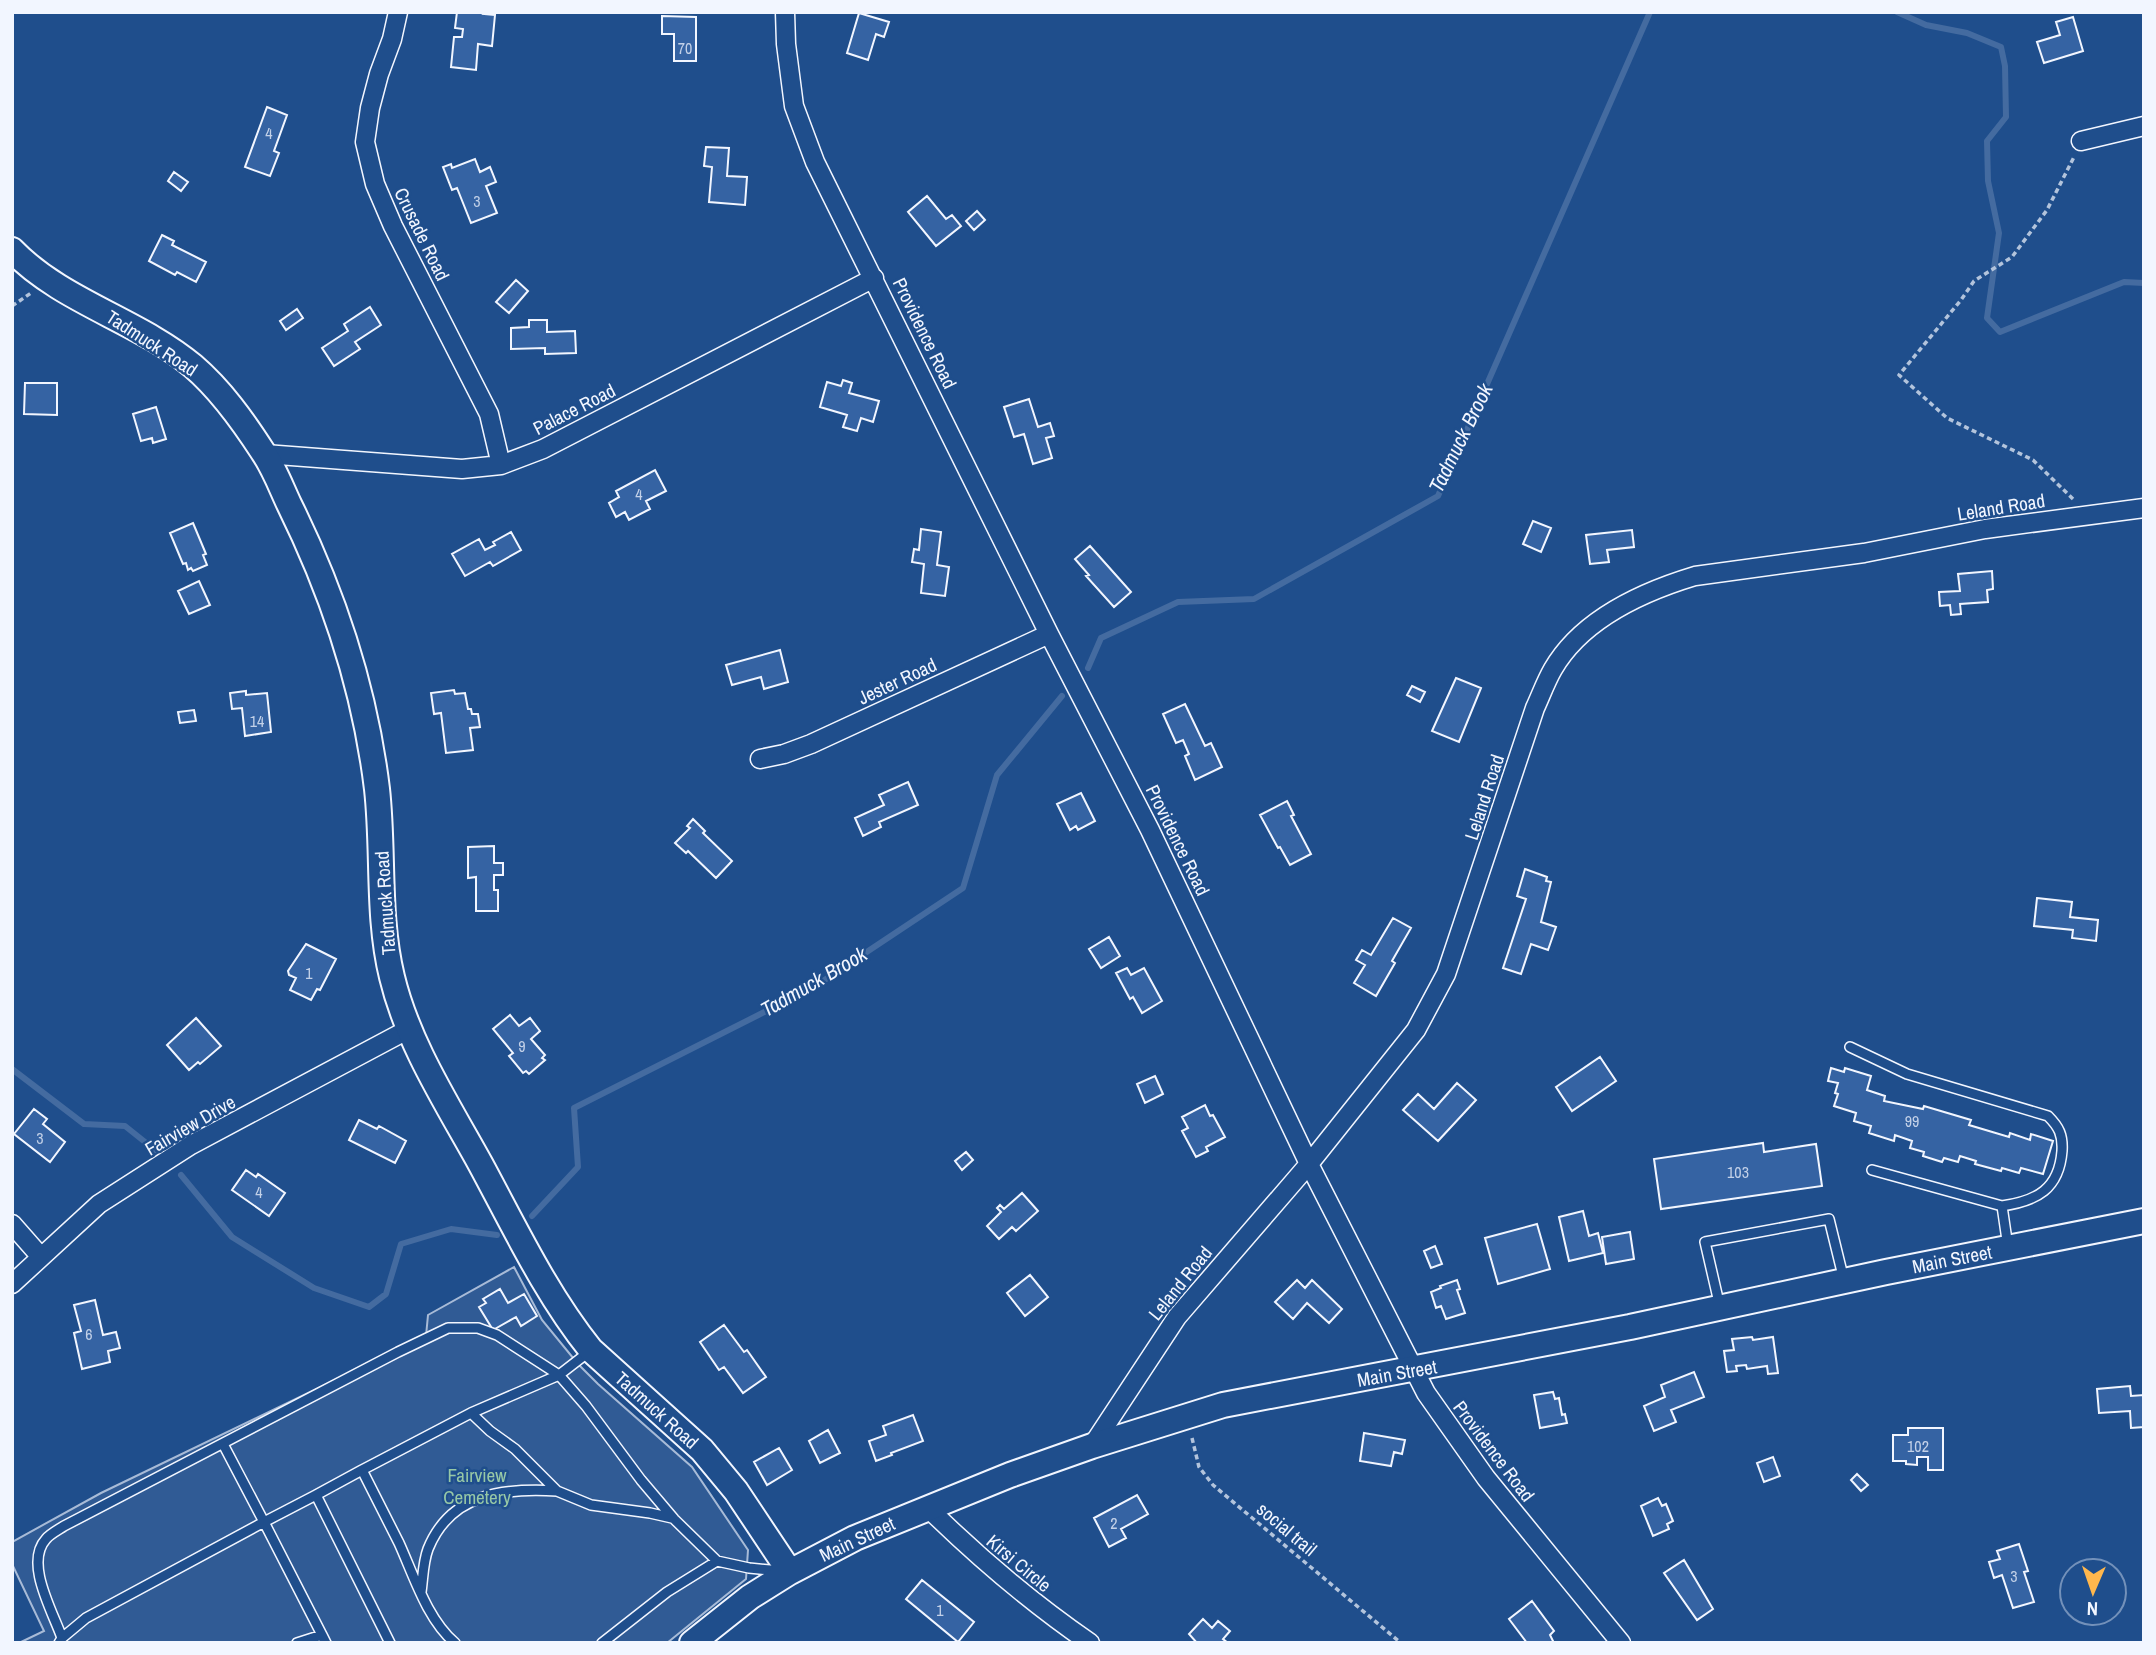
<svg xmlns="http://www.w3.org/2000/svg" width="2156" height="1655" font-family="'Archivo Narrow',sans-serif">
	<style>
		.built { fill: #305b95; stroke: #a8bbd7; stroke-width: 2 }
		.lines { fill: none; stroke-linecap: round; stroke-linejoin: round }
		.stream { stroke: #446ba0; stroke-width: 6 }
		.building { fill: #3563a3; stroke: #f2f6ff; stroke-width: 2 }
		.lane-casing { stroke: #f2f6ff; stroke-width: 12 }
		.street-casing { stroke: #f2f6ff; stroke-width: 21 }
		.secondary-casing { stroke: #f2f6ff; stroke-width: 28 }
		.path { stroke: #b3c4dc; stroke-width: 3.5; stroke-dasharray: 5 3.5; stroke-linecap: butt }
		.lane { stroke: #1f4e8c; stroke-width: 9 }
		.street { stroke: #1f4e8c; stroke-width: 18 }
		.secondary { stroke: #1f4e8c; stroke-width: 24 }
		.labels { text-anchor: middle; stroke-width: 5; stroke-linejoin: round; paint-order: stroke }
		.number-label { font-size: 16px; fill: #c3d1e8 }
		.street-label { font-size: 19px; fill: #f2f6ff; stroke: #1f4e8c }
		.park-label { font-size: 19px; fill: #97c8a6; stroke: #1f4e8c }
		.water-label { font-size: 21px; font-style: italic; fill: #f2f6ff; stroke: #1f4e8c }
	</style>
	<rect width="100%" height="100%" fill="#1f4e8c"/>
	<path class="built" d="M 514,1267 L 542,1320 L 578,1364 L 598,1384 L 692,1467 L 748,1550 L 746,1579 L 667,1643 L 19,1643 L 44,1631 L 12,1564 L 12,1542 L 101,1493 L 426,1336 L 428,1315 Z"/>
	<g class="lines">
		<path class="stream" d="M 1897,12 L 1926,25 L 1967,33 L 2001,47 L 2005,66 L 2006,117 L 1987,141 L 1988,181 L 1999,233 L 1987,318 L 2000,332 L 2124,282 L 2144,283
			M 1088,668 L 1101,638 L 1178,602 L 1254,599 L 1438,496 L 1650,12
			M 12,1069 L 84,1124 L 125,1126 L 155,1150
			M 181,1175 L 232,1237 L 314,1288 L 369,1307 L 386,1294 L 401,1244 L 451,1229 L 497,1235
			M 532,1216 L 578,1167 L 574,1108 L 814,987 L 963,888 L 997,775 L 1062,696"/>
	</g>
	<path class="building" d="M 457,12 L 484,12 L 483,14 L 495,15 L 492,46 L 478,44 L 476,70 L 451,67 L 454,37 L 462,37 L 463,29 L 455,28 Z
		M 859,13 L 889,22 L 884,37 L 876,34 L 868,60 L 847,53 Z
		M 662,16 L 696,17 L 696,61 L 674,61 L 674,34 L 662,34 Z
		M 2073,17 L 2083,51 L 2044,63 L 2037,42 L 2060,35 L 2056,22 Z
		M 267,107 L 287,115 L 274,151 L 279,153 L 270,176 L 245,167 Z
		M 706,147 L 729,148 L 727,176 L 747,177 L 745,205 L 709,202 L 712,167 L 704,166 Z
		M 475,159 L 480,172 L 490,167 L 496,182 L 486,186 L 497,213 L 471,223 L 457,188 L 452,190 L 443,167 L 451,164 L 452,168 Z
		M 174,172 L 188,182 L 181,191 L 168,181 Z
		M 927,196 L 946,219 L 952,215 L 961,226 L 936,246 L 908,212 Z
		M 977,211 L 985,220 L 974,230 L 966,221 Z
		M 162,235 L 174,241 L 172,245 L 206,262 L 196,282 L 177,272 L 175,275 L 149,261 Z
		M 516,280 L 528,291 L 509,313 L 496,302 Z
		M 370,307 L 381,325 L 355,342 L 360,349 L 334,366 L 322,348 L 348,331 L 344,324 Z
		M 297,309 L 303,318 L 286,330 L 280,321 Z
		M 529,320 L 547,320 L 547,332 L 575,331 L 576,353 L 545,354 L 545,348 L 511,349 L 511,328 L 529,327 Z
		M 843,380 L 852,383 L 849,393 L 879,401 L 873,422 L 861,418 L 857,431 L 843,427 L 847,415 L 820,407 L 827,382 L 841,386 Z
		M 25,383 L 57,383 L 57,415 L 24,414 Z
		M 1029,399 L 1038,427 L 1050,423 L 1054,436 L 1046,438 L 1052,458 L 1033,464 L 1024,434 L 1014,437 L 1004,407 Z
		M 156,407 L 166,439 L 153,443 L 152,438 L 141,441 L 133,414 Z
		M 655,470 L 666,491 L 646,501 L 650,509 L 629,520 L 625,512 L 616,517 L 609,503 L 619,497 L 616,491 Z
		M 1533,521 L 1551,528 L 1541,552 L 1523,544 Z
		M 193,523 L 206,554 L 203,555 L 207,565 L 193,571 L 191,568 L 188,570 L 186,563 L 183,564 L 170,533 Z
		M 921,529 L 941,532 L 937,565 L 949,567 L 945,596 L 921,593 L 924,564 L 912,562 L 914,549 L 919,550 Z
		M 1632,530 L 1634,547 L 1607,550 L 1609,562 L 1590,564 L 1586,535 Z
		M 511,532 L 521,550 L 493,566 L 490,562 L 465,576 L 452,554 L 479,539 L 485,550 L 495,545 L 493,542 Z
		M 1090,546 L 1131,592 L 1114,607 L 1086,576 L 1089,575 L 1075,559 Z
		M 1992,571 L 1993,589 L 1987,590 L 1988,602 L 1960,604 L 1961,614 L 1951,615 L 1950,605 L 1940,606 L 1939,592 L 1960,591 L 1958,574 Z
		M 199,581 L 210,605 L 189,614 L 178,591 Z
		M 780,650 L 788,682 L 764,689 L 761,677 L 732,685 L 726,665 Z
		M 1456,678 L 1481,688 L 1459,742 L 1432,731 Z
		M 1412,686 L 1425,692 L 1420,702 L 1407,695 Z
		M 454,690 L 455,694 L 465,693 L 468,709 L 471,709 L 472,714 L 478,714 L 480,727 L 470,728 L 473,750 L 446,753 L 441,713 L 434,714 L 431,693 Z
		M 246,691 L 246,695 L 267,693 L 271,732 L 245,736 L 242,708 L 232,709 L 230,693 Z
		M 1185,704 L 1205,746 L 1211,743 L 1222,767 L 1195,780 L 1185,756 L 1189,754 L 1183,740 L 1176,743 L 1163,714 Z
		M 194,710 L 196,721 L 180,723 L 178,712 Z
		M 908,782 L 918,805 L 879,822 L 881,827 L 863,836 L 855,818 L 884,805 L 879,795 Z
		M 1081,793 L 1095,821 L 1078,830 L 1076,826 L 1070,830 L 1057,804 Z
		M 1287,801 L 1294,815 L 1291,816 L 1311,854 L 1290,865 L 1280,847 L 1278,848 L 1260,815 Z
		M 693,819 L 705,831 L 703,833 L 732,861 L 716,878 L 688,851 L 686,853 L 675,843 L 690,828 L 687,826 Z
		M 494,846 L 494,863 L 503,863 L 503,875 L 494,875 L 494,890 L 498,890 L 498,911 L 476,911 L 476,877 L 468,878 L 468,847 Z
		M 1525,869 L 1547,877 L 1546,881 L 1551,882 L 1541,922 L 1556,927 L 1548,950 L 1531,944 L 1521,974 L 1503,968 L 1526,899 L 1517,896 Z
		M 2037,898 L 2072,902 L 2070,917 L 2098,920 L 2096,941 L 2072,938 L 2073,930 L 2034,926 Z
		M 1393,918 L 1411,928 L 1392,961 L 1395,963 L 1376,996 L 1354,983 L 1365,965 L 1356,960 L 1362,950 L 1371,955 Z
		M 1109,937 L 1120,956 L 1101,968 L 1089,949 Z
		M 306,944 L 336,959 L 320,990 L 317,989 L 311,1000 L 290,990 L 296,978 L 289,975 L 288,971 Z
		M 1127,968 L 1131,975 L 1144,968 L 1162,1001 L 1142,1013 L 1133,997 L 1130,999 L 1116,973 Z
		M 510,1015 L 519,1026 L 530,1018 L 540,1031 L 531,1039 L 545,1055 L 542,1058 L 545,1060 L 529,1074 L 526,1071 L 523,1073 L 509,1056 L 513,1053 L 493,1029 Z
		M 196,1018 L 221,1046 L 200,1064 L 198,1062 L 189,1070 L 167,1045 Z
		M 1600,1057 L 1616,1081 L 1572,1111 L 1556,1087 Z
		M 1831,1068 L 1844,1072 L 1845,1068 L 1871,1076 L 1867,1090 L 1885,1096 L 1884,1101 L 1923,1109 L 1924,1106 L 1971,1120 L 1969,1125 L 2009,1137 L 2010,1133 L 2030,1140 L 2031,1134 L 2053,1141 L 2043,1174 L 2021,1168 L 2019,1173 L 2002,1168 L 2001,1171 L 1975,1164 L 1976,1161 L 1960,1156 L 1958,1162 L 1944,1158 L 1942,1162 L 1923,1156 L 1924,1152 L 1910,1148 L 1912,1141 L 1895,1135 L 1894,1141 L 1869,1133 L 1871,1126 L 1854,1121 L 1856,1113 L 1834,1106 L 1838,1094 L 1835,1093 L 1838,1083 L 1828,1081 Z
		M 1155,1076 L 1163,1094 L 1145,1103 L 1137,1084 Z
		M 1457,1083 L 1476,1100 L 1438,1141 L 1403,1110 L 1418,1094 L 1434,1109 Z
		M 1205,1105 L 1210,1116 L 1213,1115 L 1225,1137 L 1206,1147 L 1208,1151 L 1196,1157 L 1182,1131 L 1188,1128 L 1182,1117 Z
		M 34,1109 L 47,1119 L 43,1124 L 65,1142 L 50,1162 L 14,1134 Z
		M 359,1120 L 377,1129 L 379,1126 L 406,1141 L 395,1163 L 349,1140 Z
		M 1763,1143 L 1764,1152 L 1816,1144 L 1822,1186 L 1661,1209 L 1654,1159 Z
		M 966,1152 L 973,1160 L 962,1170 L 955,1161 Z
		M 246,1170 L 256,1177 L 258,1174 L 285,1193 L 269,1216 L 232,1190 Z
		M 1022,1193 L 1038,1211 L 1016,1231 L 1012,1227 L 999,1239 L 987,1226 L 1001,1212 L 997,1208 L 1000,1205 L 1004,1209 Z
		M 1583,1211 L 1589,1236 L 1598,1233 L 1603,1253 L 1569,1261 L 1559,1217 Z
		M 1537,1224 L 1550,1269 L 1498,1284 L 1485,1238 Z
		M 1630,1232 L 1634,1259 L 1606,1264 L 1602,1237 Z
		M 1435,1246 L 1442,1264 L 1431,1268 L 1424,1251 Z
		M 1030,1275 L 1048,1297 L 1025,1316 L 1007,1293 Z
		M 1297,1280 L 1305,1288 L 1312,1280 L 1342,1309 L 1329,1323 L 1307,1303 L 1293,1319 L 1275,1302 Z
		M 1457,1280 L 1460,1289 L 1457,1290 L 1465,1313 L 1446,1319 L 1441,1306 L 1436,1308 L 1431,1292 L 1441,1288 L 1440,1286 Z
		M 500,1289 L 508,1303 L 524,1294 L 537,1316 L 521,1326 L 516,1317 L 493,1330 L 479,1307 L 486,1303 L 483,1299 Z
		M 95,1300 L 103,1335 L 116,1332 L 120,1348 L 108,1351 L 110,1362 L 82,1369 L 74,1333 L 81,1331 L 74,1305 Z
		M 724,1325 L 744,1352 L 747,1350 L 766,1377 L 743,1393 L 724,1367 L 719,1370 L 700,1342 Z
		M 1752,1337 L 1753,1340 L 1773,1337 L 1778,1373 L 1768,1374 L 1767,1366 L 1747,1369 L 1746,1365 L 1736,1366 L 1737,1371 L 1727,1372 L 1724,1351 L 1734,1350 L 1732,1339 Z
		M 1694,1372 L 1704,1397 L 1671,1410 L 1676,1422 L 1654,1431 L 1644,1406 L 1665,1397 L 1661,1385 Z
		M 2130,1386 L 2131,1396 L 2144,1395 L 2144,1427 L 2131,1428 L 2130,1411 L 2099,1413 L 2097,1389 Z
		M 1553,1392 L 1555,1399 L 1559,1398 L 1562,1415 L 1565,1414 L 1567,1423 L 1540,1428 L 1534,1395 Z
		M 913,1415 L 923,1441 L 891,1453 L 892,1455 L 876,1461 L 869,1441 L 886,1435 L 883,1426 Z
		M 1908,1428 L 1943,1428 L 1943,1470 L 1928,1470 L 1928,1457 L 1917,1457 L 1917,1465 L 1906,1464 L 1906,1461 L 1893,1461 L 1893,1435 L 1908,1435 Z
		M 828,1430 L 840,1453 L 820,1463 L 809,1441 Z
		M 1364,1433 L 1405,1440 L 1402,1454 L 1394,1452 L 1391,1466 L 1360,1461 Z
		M 779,1448 L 792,1470 L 767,1485 L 754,1462 Z
		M 1773,1457 L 1780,1476 L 1764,1482 L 1757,1463 Z
		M 1857,1474 L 1868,1485 L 1861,1491 L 1851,1480 Z
		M 1137,1495 L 1148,1514 L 1121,1529 L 1126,1538 L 1109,1547 L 1094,1518 Z
		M 1658,1498 L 1662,1506 L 1666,1504 L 1673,1521 L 1667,1524 L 1669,1529 L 1653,1536 L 1641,1506 Z
		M 2019,1544 L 2028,1571 L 2024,1572 L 2034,1602 L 2013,1608 L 2002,1575 L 1994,1578 L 1989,1562 L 2000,1559 L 1997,1551 Z
		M 1684,1560 L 1713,1609 L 1697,1620 L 1664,1573 Z
		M 922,1580 L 974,1622 L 958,1642 L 906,1599 Z
		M 1532,1601 L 1554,1631 L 1550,1635 L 1554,1643 L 1527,1643 L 1509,1619 Z
		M 1203,1619 L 1212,1628 L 1218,1621 L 1230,1631 L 1223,1639 L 1228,1643 L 1197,1643 L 1189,1634 Z"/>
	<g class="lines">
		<defs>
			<path id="lane" d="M 1850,1047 L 1907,1074 L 2048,1116 C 2059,1127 2063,1135 2062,1151 C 2059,1189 2037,1201 2002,1206 L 1872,1170
				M 2002,1206 L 2008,1247
				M 1720,1307 L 1705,1242 L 1829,1219 L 1844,1280
				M 471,1413 L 559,1375 L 590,1351
				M 362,1470 L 316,1495 L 390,1643
				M 557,1491 L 591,1505 L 650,1513 L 672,1518
				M 316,1495 L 264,1522 L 322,1635
				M 421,1592 C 423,1578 423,1562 428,1549 C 451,1492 505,1488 557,1491 L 515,1449 L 490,1431 L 471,1413 L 362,1470 C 374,1494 387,1519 399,1543 C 414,1576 427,1619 455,1643
				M 62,1638 L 86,1618 L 264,1522 L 223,1444
				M 59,1643 L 62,1638 C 53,1612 24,1563 46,1539 C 50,1534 58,1530 64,1526 L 398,1352 L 448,1328 L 478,1328 L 497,1335 L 559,1375 L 586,1406 L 641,1480 L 674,1519 L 717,1561 L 749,1568 L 781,1571
				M 297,1643 L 322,1635 L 326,1643
				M 602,1643 L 667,1592 L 717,1561"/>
			<path id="street" d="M 398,12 L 392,39 L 379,74 L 370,108 L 365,142 L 375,184 L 393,226 L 489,414 L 501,465
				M 785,12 L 786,44 L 794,106 L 815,162 L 1049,634 L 1150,830 L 1309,1164 L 1426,1393 L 1486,1478 L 1621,1643
				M 2081,141 L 2144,126
				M 265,454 L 462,469 L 501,465 L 543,449 L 874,278
				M 760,759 L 784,754 L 811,744 L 1049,634
				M 12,1224 L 41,1257
				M 12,1284 L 99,1204 L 191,1145 L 409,1029
				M 1092,1446 L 1177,1317 L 1309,1164 L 1416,1030 L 1446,974 L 1535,708 C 1541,695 1546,681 1553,669 C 1582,619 1642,592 1695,576 L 1864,553 L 1985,529 L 2144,508
				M 928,1508 C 980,1559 1029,1601 1090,1643"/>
			<path id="secondary" d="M 12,250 C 62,302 138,320 193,366 C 221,390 243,421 263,452 C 274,468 281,487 289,504 C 333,593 365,690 377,789 C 384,852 377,916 392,977 C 408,1044 448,1105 481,1165 C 515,1228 546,1294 591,1350 L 702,1450 L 736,1491 L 790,1572
				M 692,1643 L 750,1597 L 790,1572 L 855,1538 L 1010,1475 L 1092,1446 L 1223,1405 L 1630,1327 L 1886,1272 L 2144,1221"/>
		</defs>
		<use href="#lane" class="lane-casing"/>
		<use href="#street" class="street-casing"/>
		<use href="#secondary" class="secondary-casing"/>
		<path class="path" d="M 12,306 L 31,293
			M 2073,499 L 2033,460 L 1947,418 L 1899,375 L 1961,300 L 1974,281 L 2012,257 L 2047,210 L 2074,157
			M 1192,1438 L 1199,1467 L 1213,1485 L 1401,1643"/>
		<use href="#lane" class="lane"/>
		<use href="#street" class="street"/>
		<use href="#secondary" class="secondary"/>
	</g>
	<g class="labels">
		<g class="number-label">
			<text x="685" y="54">70</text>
			<text x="269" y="139">4</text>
			<text x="477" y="207">3</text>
			<text x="639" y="500">4</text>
			<text x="257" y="727">14</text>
			<text x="309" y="979">1</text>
			<text x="522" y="1052">9</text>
			<text x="1912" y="1127">99</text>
			<text x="40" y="1144">3</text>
			<text x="1738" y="1178">103</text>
			<text x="259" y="1198">4</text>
			<text x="89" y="1340">6</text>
			<text x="1918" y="1452">102</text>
			<text x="1114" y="1529">2</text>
			<text x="2014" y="1582">3</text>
			<text x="940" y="1616">1</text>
		</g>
		<g class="street-label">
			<text transform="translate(422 234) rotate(64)" y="7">Crusade Road</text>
			<text transform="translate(925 333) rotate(64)" y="7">Providence Road</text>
			<text transform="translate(152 343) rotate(33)" y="7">Tadmuck Road</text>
			<text transform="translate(574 409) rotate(-27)" y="7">Palace Road</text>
			<text transform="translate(2001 507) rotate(-9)" y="7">Leland Road</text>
			<text transform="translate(897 681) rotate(-25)" y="7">Jester Road</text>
			<text transform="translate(1484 797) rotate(-72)" y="7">Leland Road</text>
			<text transform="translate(1178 840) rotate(64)" y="7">Providence Road</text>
			<text transform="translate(385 903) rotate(-94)" y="7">Tadmuck Road</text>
			<text transform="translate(190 1125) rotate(-30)" y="7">Fairview Drive</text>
			<text transform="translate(1952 1259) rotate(-11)" y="7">Main Street</text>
			<text transform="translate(1180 1283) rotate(-51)" y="7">Leland Road</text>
			<text transform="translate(1397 1373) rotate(-10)" y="7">Main Street</text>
			<text transform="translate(657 1410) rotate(42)" y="7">Tadmuck Road</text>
			<text transform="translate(1494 1451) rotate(53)" y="7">Providence Road</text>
			<text transform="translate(1287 1529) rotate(40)" y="7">social trail</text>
			<text transform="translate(857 1539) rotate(-25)" y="7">Main Street</text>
			<text transform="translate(1019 1563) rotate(40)" y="7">Kirsi Circle</text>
		</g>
		<g class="park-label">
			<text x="477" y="1482">Fairview<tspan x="477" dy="22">Cemetery</tspan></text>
		</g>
		<g class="water-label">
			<text transform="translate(1461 438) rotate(-64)" y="7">Tadmuck Brook</text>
			<text transform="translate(814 982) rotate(-30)" y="7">Tadmuck Brook</text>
		</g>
	</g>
	<rect width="2156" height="1655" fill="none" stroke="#f2f6ff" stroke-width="28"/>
	<g transform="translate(2093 1592) rotate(182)"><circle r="33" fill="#1f4e8c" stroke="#7391ba" stroke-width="2"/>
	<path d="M0-5L12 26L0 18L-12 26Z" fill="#ffb74d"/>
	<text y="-10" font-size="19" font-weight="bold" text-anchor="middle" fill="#f2f6ff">N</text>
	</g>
</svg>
